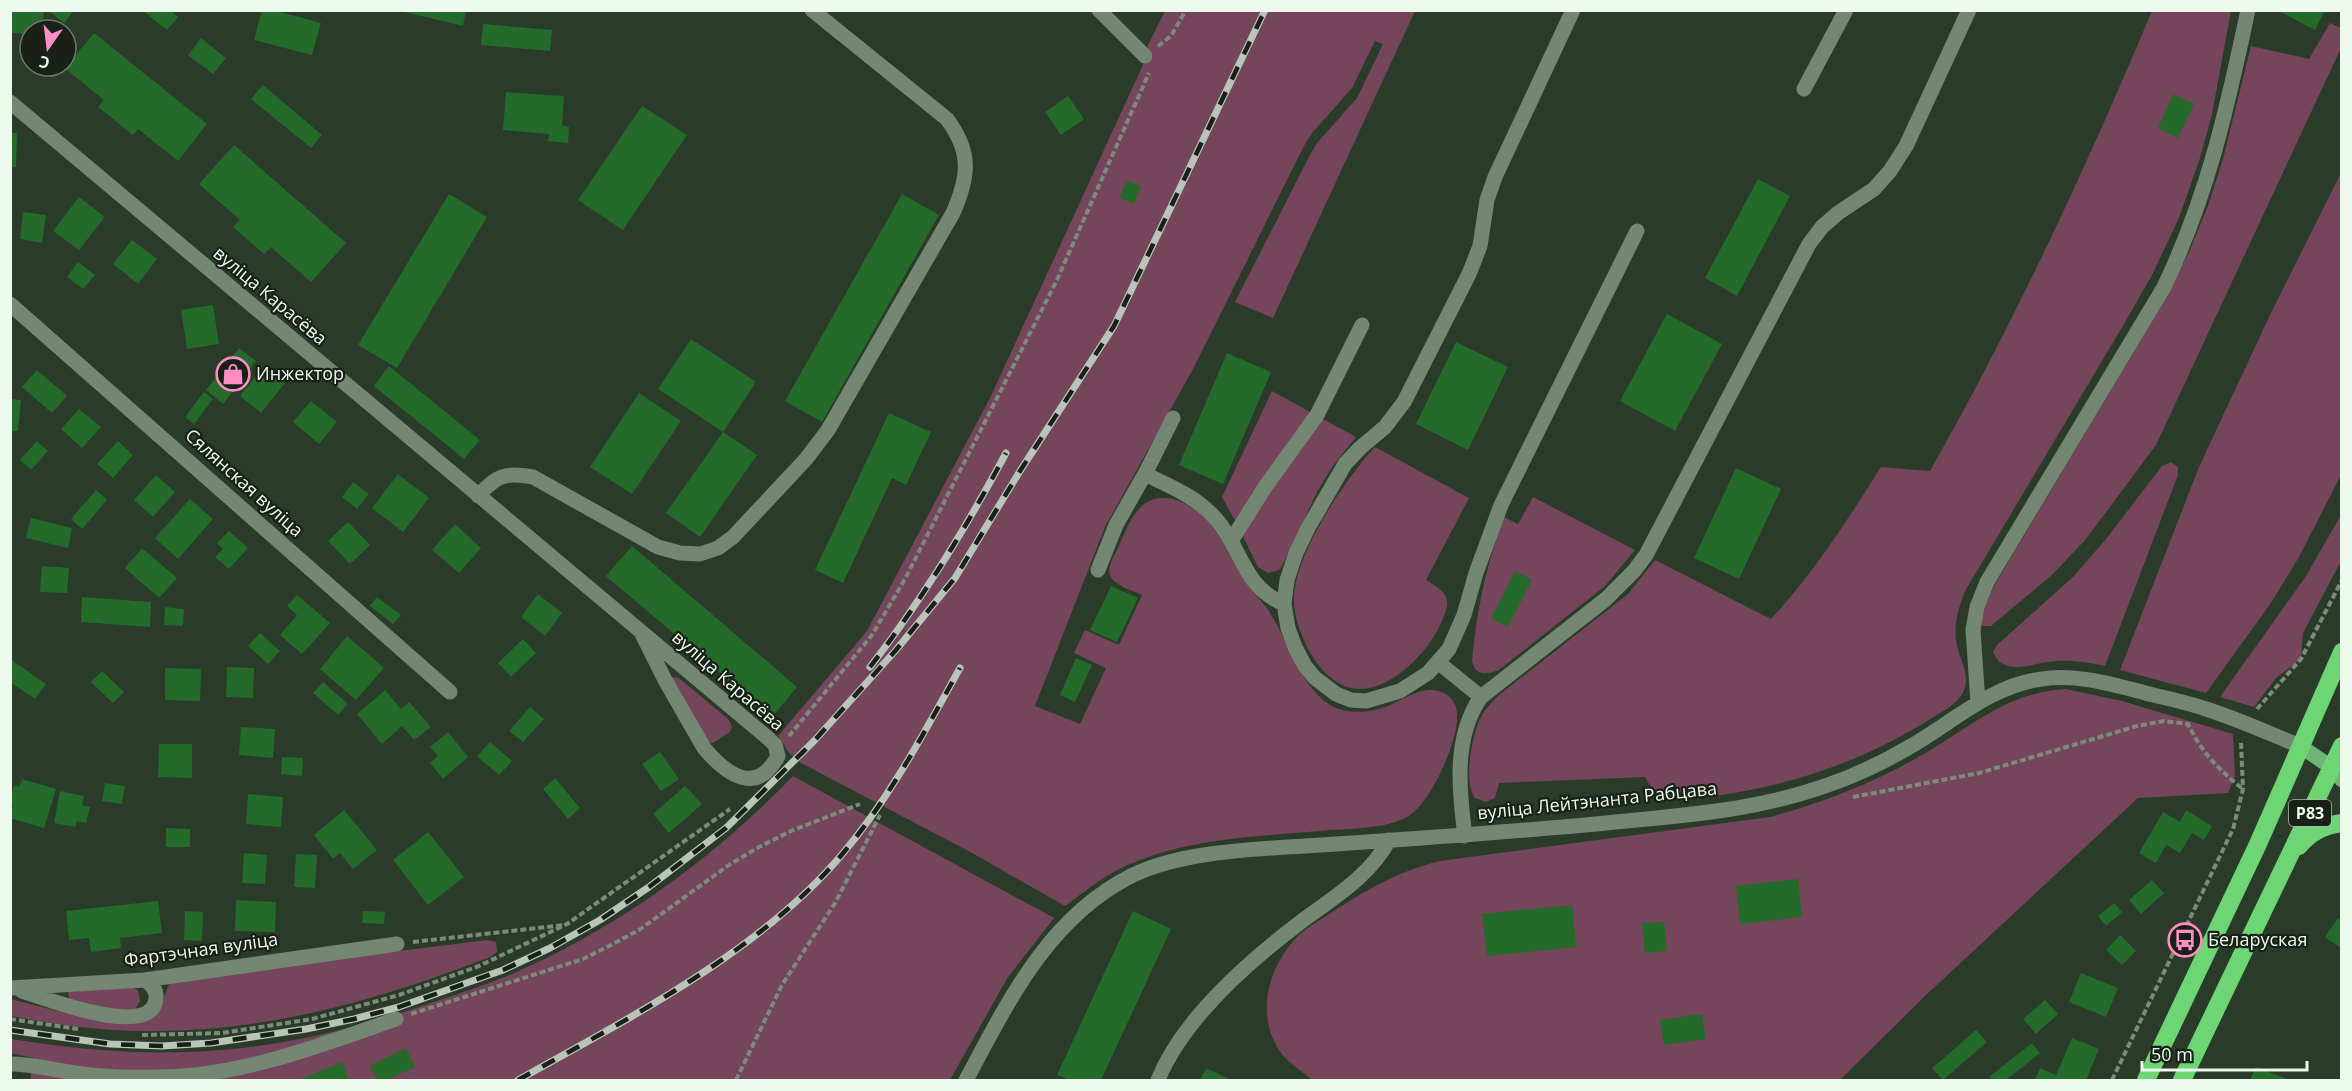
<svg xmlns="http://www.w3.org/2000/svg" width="2352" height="1091" font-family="'Open Sans',sans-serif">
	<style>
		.green { fill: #75455b }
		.building { fill: #246a2b }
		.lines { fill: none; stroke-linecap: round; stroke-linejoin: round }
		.path { stroke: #7d8b7d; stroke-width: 4; stroke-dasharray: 6 3; stroke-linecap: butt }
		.minor { stroke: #738773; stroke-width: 15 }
		.major { stroke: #6fb674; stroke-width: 15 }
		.highway { stroke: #6dd574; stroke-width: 18 }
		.rail-casing { stroke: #b8c5b8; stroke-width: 7 }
		.rail { stroke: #182018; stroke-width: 4.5; stroke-dasharray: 14; stroke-linecap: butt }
		.labels { text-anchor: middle; stroke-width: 4.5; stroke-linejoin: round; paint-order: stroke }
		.shield { fill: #182018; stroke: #aeb8ae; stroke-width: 1.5 }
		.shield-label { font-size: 16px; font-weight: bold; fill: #eef9ee }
		.street-label { font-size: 18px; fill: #eef9ee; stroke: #182018 }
		.poi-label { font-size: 18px; fill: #eef9ee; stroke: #182018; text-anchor: start }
	</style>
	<rect width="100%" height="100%" fill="#2a3b2a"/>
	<path class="green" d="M 1165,11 L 1415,11 L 1273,318 L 1235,302 L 1310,155 L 1317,143 L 1357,98 L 1383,44 L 1375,41 L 1352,88 L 1313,132 L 1305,144 L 1193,369 L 1105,527 L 1035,706 L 1080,724 L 1106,668 L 1074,653 L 1085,630 L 1119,645 L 1142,595 C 1134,591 1116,586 1111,577 C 1106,568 1114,556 1118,548 C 1130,520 1142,487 1179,501 C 1216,515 1227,555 1247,584 C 1254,594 1264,602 1270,613 C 1288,641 1296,673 1320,697 C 1338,716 1366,714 1388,706 C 1400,701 1410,694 1422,691 C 1437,687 1455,694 1457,712 C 1460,738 1431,804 1407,817 C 1383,830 1347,828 1320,831 C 1250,837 1170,839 1107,876 C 1092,885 1079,896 1065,906 L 974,854 L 801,763 L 789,753 L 778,736 L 867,631 L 991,396 L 1142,67 L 1148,45 Z
		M 2152,11 L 2231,11 L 2212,114 L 2200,158 L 2179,218 L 2152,275 L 2121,329 L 1965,591 C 1959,607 1954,622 1956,640 C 1958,659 1974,677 1961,696 C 1952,708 1936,715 1924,723 C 1861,761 1795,784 1722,795 C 1707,797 1687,801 1672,798 C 1660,796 1650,788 1645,777 L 1499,783 L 1495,798 L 1486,802 L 1475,798 C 1463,782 1472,738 1479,721 C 1484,710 1491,703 1499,695 L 1628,594 L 1655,560 L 1771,619 C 1814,572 1847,521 1881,467 L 1930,471 C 2014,323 2086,168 2152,11 Z
		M 2330,23 L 2341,28 L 2341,48 L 2156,445 L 2086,539 L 2052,575 L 1991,626 L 1983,626 L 1980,623 L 1983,611 L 1994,586 L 2145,333 L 2189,252 L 2208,206 L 2223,159 L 2251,46 L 2309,59 Z
		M 2341,173 L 2341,475 L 2299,557 L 2271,603 L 2206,693 L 2120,670 L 2199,467 L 2270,315 Z
		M 1272,391 L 1356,437 L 1333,466 L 1318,490 L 1283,564 L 1279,570 L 1268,573 L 1258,567 L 1237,524 L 1222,497 Z
		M 1375,447 L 1469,498 L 1426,580 C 1447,593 1453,597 1441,623 C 1428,653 1387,696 1351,688 C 1331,683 1317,665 1308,649 C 1301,634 1294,618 1294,601 C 1293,556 1345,479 1375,447 Z
		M 2171,462 L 2178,467 L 2178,475 L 2105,666 C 2086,662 2067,659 2048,662 C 2037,663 2025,668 2015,667 C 2005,667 1996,661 1993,652 L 1997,645 L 2074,576 L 2106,539 L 2162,466 Z
		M 1533,497 L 1635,550 L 1605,586 L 1499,670 C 1487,675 1475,676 1472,661 C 1477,609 1486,566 1504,517 L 1518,524 Z
		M 2341,515 L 2341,561 L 2303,633 L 2301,659 L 2276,678 L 2254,707 L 2220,697 L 2306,576 Z
		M 673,677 L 679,678 L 729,720 L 732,727 L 730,732 L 713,743 L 706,744 L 671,678 Z
		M 2066,689 L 2122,701 L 2233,734 L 2235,776 L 2228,793 L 2138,798 L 1926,995 L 1840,1080 L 1313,1080 C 1301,1071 1288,1063 1279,1050 C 1255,1013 1269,965 1298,936 C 1310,925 1327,916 1340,907 C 1371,887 1405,869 1440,861 L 1770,817 C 1823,803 1875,782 1922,755 C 1971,727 2007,692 2066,689 Z
		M 793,776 L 1054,918 L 1008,977 L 950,1080 L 30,1080 L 34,1058 L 11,1053 L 11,1039 C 69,1048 127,1054 187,1052 C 267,1050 347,1031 422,1006 C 452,996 483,986 512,974 C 618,928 713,859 793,776 Z
		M 487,940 L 496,942 L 497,952 L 490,957 C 382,999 271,1031 155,1031 C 106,1032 58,1025 11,1016 L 11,999 C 37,1006 135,1033 154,1016 C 163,1008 164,993 170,983 L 183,978 Z
		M 134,988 L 138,991 L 140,1001 L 135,1009 L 127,1012 L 69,1001 L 68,991 Z"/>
	<path class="building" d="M 10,10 L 44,10 L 42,30 L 30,30 L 30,34 L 10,33 Z
		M 52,10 L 74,10 L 64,23 L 50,12 Z
		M 142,10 L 170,10 L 178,17 L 167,30 Z
		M 262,10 L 273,10 L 321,23 L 312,55 L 254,40 Z
		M 396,10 L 466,10 L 463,26 Z
		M 2277,10 L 2325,10 L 2315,30 Z
		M 483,24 L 552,30 L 550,51 L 481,45 Z
		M 94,33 L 207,124 L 178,161 L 138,129 L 133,135 L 98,107 L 104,100 L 65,68 Z
		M 201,38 L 226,58 L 213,74 L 188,55 Z
		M 263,85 L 322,135 L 311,148 L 251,99 Z
		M 506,92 L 564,96 L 562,125 L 569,127 L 568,143 L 548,141 L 549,134 L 503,130 Z
		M 2173,94 L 2194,104 L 2178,138 L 2158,128 Z
		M 1068,96 L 1084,119 L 1061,135 L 1045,112 Z
		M 642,106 L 687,135 L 623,230 L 578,200 Z
		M 10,133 L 17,133 L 16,167 L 10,167 Z
		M 234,145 L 346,243 L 311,282 L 271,247 L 264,254 L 233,227 L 240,220 L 199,184 Z
		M 1758,179 L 1790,196 L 1737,296 L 1705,278 Z
		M 1126,181 L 1141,186 L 1134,204 L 1120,198 Z
		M 449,194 L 487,217 L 397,368 L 358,345 Z
		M 902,194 L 939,215 L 822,422 L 785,401 Z
		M 79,197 L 105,217 L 79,250 L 53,231 Z
		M 23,212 L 46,215 L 42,243 L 20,239 Z
		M 132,240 L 157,259 L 138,284 L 113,264 Z
		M 78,262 L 95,275 L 83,289 L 67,277 Z
		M 213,305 L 219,344 L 187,349 L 181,310 Z
		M 1667,314 L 1722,344 L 1675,431 L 1620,401 Z
		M 691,339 L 756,382 L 723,432 L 658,389 Z
		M 1456,342 L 1508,367 L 1468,450 L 1416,424 Z
		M 239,348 L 256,361 L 223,404 L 206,390 Z
		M 1227,353 L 1271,372 L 1223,484 L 1179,465 Z
		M 264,366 L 285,383 L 261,413 L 240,396 Z
		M 389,366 L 480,440 L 464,459 L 374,386 Z
		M 37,370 L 67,396 L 52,413 L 22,387 Z
		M 204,392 L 213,399 L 194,424 L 185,417 Z
		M 639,393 L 681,421 L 632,494 L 590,467 Z
		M 10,399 L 21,400 L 18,431 L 10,431 Z
		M 311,401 L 337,422 L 319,444 L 293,422 Z
		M 79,409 L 101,427 L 82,448 L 61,429 Z
		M 889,413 L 931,432 L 906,485 L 892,478 L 843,583 L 815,570 Z
		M 723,432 L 757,455 L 700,537 L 666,513 Z
		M 37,441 L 48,451 L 31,470 L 20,460 Z
		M 118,441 L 133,455 L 113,478 L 97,464 Z
		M 1736,468 L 1781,489 L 1739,579 L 1694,558 Z
		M 398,474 L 429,498 L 403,532 L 372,508 Z
		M 156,475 L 175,492 L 153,517 L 134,500 Z
		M 353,482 L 369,494 L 357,509 L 342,497 Z
		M 96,490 L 107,500 L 82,529 L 71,519 Z
		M 190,499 L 213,519 L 178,559 L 155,538 Z
		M 31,518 L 72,528 L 68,548 L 26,538 Z
		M 348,522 L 370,545 L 350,564 L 328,541 Z
		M 455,524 L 481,548 L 459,573 L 432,550 Z
		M 229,531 L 248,548 L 229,569 L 215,557 L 223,549 L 217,543 Z
		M 632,546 L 797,687 L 772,717 L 606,576 Z
		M 142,548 L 177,578 L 159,598 L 125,568 Z
		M 42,566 L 69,568 L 67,593 L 40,592 Z
		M 1515,571 L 1532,580 L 1508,627 L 1491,619 Z
		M 1111,586 L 1138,598 L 1117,642 L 1090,630 Z
		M 538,594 L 562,613 L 545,636 L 521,617 Z
		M 297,595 L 330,623 L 302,654 L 280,635 L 297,615 L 287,606 Z
		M 82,597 L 151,602 L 150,627 L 81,622 Z
		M 377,597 L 401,615 L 393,624 L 370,606 Z
		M 165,607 L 184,609 L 183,626 L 164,625 Z
		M 260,633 L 280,651 L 268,664 L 248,646 Z
		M 347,636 L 384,668 L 356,700 L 320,669 Z
		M 523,639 L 536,653 L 511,677 L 498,663 Z
		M 1076,658 L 1092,665 L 1075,702 L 1060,695 Z
		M 12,660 L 46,684 L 35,699 L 10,682 Z
		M 227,667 L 254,668 L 253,698 L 226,697 Z
		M 165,668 L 201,669 L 200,701 L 165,700 Z
		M 102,671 L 124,692 L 113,703 L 91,682 Z
		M 323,682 L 348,704 L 338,715 L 313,693 Z
		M 385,690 L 401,709 L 409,702 L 431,727 L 414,740 L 402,726 L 382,744 L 357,714 Z
		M 530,707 L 544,719 L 523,742 L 509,731 Z
		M 241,727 L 275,729 L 273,758 L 239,755 Z
		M 448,732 L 468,757 L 443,779 L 430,763 L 438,756 L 430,747 Z
		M 490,742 L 512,761 L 499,775 L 477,756 Z
		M 159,744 L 192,744 L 192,778 L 158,777 Z
		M 660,752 L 679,779 L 661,791 L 642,764 Z
		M 282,757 L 303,758 L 302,776 L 281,774 Z
		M 555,778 L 580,808 L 568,819 L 543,789 Z
		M 22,779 L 56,789 L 44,828 L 10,818 L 13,806 L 10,805 L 10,798 L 14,786 L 19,787 Z
		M 105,783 L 125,786 L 122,804 L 102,801 Z
		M 685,786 L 702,804 L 669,833 L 653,814 Z
		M 60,791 L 84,796 L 82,805 L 90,807 L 86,823 L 77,821 L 75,827 L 54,823 Z
		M 248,794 L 283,797 L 281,827 L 246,824 Z
		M 344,810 L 377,850 L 353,869 L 340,853 L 333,859 L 314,835 Z
		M 2186,810 L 2212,826 L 2204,840 L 2192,833 L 2180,853 L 2166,845 L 2156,863 L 2139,853 L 2163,812 L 2180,822 Z
		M 166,828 L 190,829 L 190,847 L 166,847 Z
		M 428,832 L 464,877 L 428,905 L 393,860 Z
		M 244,853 L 267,855 L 265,884 L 242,883 Z
		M 296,854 L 317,855 L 315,888 L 294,887 Z
		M 1798,879 L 1802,917 L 1740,924 L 1736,886 Z
		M 2152,880 L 2164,893 L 2141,914 L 2129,900 Z
		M 236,900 L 276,902 L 275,932 L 235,931 Z
		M 158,901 L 162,933 L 120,938 L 121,948 L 91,952 L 89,938 L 69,940 L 66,911 Z
		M 2114,903 L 2122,912 L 2106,926 L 2098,916 Z
		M 1572,905 L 1576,947 L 1487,956 L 1482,914 Z
		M 185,911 L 203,912 L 202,941 L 184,940 Z
		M 363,911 L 385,912 L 384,924 L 362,923 Z
		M 1133,911 L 1171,929 L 1101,1080 L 1070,1080 L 1057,1075 Z
		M 2338,918 L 2342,921 L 2342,949 L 2325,937 Z
		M 1664,922 L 1667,951 L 1645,953 L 1642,923 Z
		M 2120,935 L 2136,951 L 2122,965 L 2106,950 Z
		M 2081,973 L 2118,988 L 2106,1017 L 2069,1002 Z
		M 2045,1000 L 2058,1014 L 2036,1034 L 2023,1019 Z
		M 1702,1014 L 1706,1039 L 1664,1045 L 1660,1020 Z
		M 1976,1030 L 1987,1042 L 1943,1080 L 1932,1068 Z
		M 2072,1038 L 2099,1049 L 2086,1080 L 2035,1080 L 2040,1068 L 2056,1075 Z
		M 2032,1043 L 2040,1053 L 2006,1080 L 1992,1080 L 1989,1077 Z
		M 406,1048 L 415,1067 L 386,1080 L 377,1080 L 370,1066 Z
		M 342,1062 L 349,1080 L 299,1080 Z
		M 2256,1067 L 2290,1080 L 2250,1080 Z
		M 1206,1068 L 1231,1080 L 1200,1080 Z"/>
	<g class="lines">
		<path class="path" d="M 1158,46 L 1171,36 L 1186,10
			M 2257,709 L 2301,659 L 2342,580
			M 789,736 L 872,635 L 905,579 L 1056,282 L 1149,73
			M 1853,797 L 1979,773 L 2137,726 L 2164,721 L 2188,724 C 2202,753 2219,770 2243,789
			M 413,942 L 564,925
			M 411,1014 L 583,959 L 611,945 L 639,930 L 729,865 L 759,847 L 791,831 L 860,804
			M 10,1019 L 78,1029
			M 142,1035 L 222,1033 L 312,1019 L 399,995 L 479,966 L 567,924 L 730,809
			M 736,1080 L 782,985 L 835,903 L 880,815
			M 2112,1080 L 2233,829 L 2243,789 L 2241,742"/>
		<path class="minor" d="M 1099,10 L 1145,56
			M 1573,10 L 1495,177 L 1487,200 L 1480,246 L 1469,274 L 1404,402 L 1385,427 L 1360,448 L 1345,464 L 1308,528 L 1296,553 L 1287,580 L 1284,604 L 1288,628 L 1295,647 L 1305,666 L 1315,678 L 1336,694 L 1351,700 L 1366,701 L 1400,691 L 1428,673 L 1449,649 L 1464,615 L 1476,573 L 1501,505 L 1637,231
			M 1804,89 L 1846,10
			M 10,102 L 769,739 L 775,745 L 778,756 C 756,797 726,774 704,748 L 665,680 L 642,634
			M 10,304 L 450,692
			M 1145,474 C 1170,486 1197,497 1216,519 C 1243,550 1242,586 1284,604
			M 478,496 C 497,475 505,472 533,477 L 658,547 L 680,553 L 700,554 L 718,548 L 733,537 L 806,459 L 828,430 L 953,213 C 969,176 972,153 947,119 L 812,10
			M 1231,541 L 1265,487 L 1317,415 L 1362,325
			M 1098,570 L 1116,525 L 1146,472 L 1173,418
			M 1439,663 L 1481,697
			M 1978,703 L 1973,630 L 1977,607 L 1987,582 L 2164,287 C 2208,195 2227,109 2248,10
			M 1465,836 C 1459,790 1453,737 1481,697 L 1606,599 L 1634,571 L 1646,555 L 1809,244 L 1822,227 L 1838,213 L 1874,189 L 1890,171 L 1906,146 L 1969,10
			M 10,988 L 145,980 L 397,944
			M 22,991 C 44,998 154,1041 156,998 C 157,990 152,985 145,980
			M 10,1064 C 31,1064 49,1069 69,1072 C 98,1077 128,1078 156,1077 C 240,1077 318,1046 396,1019
			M 966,1080 C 1008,1002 1048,918 1131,876 C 1187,848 1274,849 1336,844 C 1423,838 1509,832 1596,824 C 1643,819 1690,816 1737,808 C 1798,798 1858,778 1911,746 C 1953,722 1992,685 2042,679 C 2074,674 2108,683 2138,691 C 2159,697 2182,701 2203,708 C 2236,718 2268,733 2300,746
			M 1158,1080 C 1183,1018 1249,961 1302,921 C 1333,898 1370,876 1389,840"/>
		<path class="major" d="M 2300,746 L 2331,767 L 2342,780"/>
		<path class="highway" d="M 2299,846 C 2310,832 2324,825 2342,823
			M 2146,1080 L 2258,844 L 2342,652
			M 2182,1080 L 2342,746"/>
		<defs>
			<path id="rail" d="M 870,667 C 922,600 966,528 1006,453
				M 10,1030 L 110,1044 L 162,1046 L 211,1043 L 306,1029 L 354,1019 L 399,1007 L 503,970 L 550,948 L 600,920 L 649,887 L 726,828 L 814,741 L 896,650 L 955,578 L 1020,471 L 1114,326 L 1265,10
				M 518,1080 C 629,1018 762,951 844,852 C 891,796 925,731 960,668"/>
		</defs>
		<use href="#rail" class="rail-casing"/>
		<use href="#rail" class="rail"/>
	</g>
	<defs>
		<symbol id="shop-ring" viewBox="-11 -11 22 22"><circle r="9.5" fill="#182018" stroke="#fc8fc2" stroke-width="1.5"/><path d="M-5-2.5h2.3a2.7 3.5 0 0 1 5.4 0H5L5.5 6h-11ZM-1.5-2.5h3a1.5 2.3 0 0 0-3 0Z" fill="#fc8fc2"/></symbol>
		<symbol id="bus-ring" viewBox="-11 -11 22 22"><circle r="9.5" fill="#182018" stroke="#fc8fc2" stroke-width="1.5"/><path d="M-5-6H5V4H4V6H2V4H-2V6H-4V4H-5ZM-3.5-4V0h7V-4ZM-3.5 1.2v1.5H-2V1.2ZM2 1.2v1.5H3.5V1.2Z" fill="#fc8fc2"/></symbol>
	</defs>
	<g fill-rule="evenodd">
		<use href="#shop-ring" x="214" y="355" width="38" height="38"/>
		<use href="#bus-ring" x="2166" y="921" width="38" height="38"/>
	</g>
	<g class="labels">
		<rect class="shield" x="2289" y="800" width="42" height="26" rx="4.5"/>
		<g class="shield-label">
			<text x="2310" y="819">Р83</text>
		</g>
		<g class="street-label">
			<text transform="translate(270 296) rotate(40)" y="6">вуліца Карасёва</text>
			<text transform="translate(244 483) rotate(42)" y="6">Сялянская вуліца</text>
			<text transform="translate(728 681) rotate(41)" y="6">вуліца Карасёва</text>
			<text transform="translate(1597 801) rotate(-6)" y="6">вуліца Лейтэнанта Рабцава</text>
			<text transform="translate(201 950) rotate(-8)" y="6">Фартэчная вуліца</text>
		</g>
		<g class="poi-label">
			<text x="256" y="380">Инжектор</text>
			<text x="2208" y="946">Беларуская</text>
		</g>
	</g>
	<rect width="2352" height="1091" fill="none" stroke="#eef9ee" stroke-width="24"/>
	<g transform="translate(48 48) rotate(194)"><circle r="28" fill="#182018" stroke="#6e776e" stroke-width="1.5"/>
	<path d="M0-4.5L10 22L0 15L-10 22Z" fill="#fc8fc2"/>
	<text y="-9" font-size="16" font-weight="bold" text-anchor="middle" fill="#eef9ee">С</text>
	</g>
	<path d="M2142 1061v9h165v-9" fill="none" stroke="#eef9ee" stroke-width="3"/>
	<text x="2151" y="1061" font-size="18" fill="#eef9ee" stroke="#182018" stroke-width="4.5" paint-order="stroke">50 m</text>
</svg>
